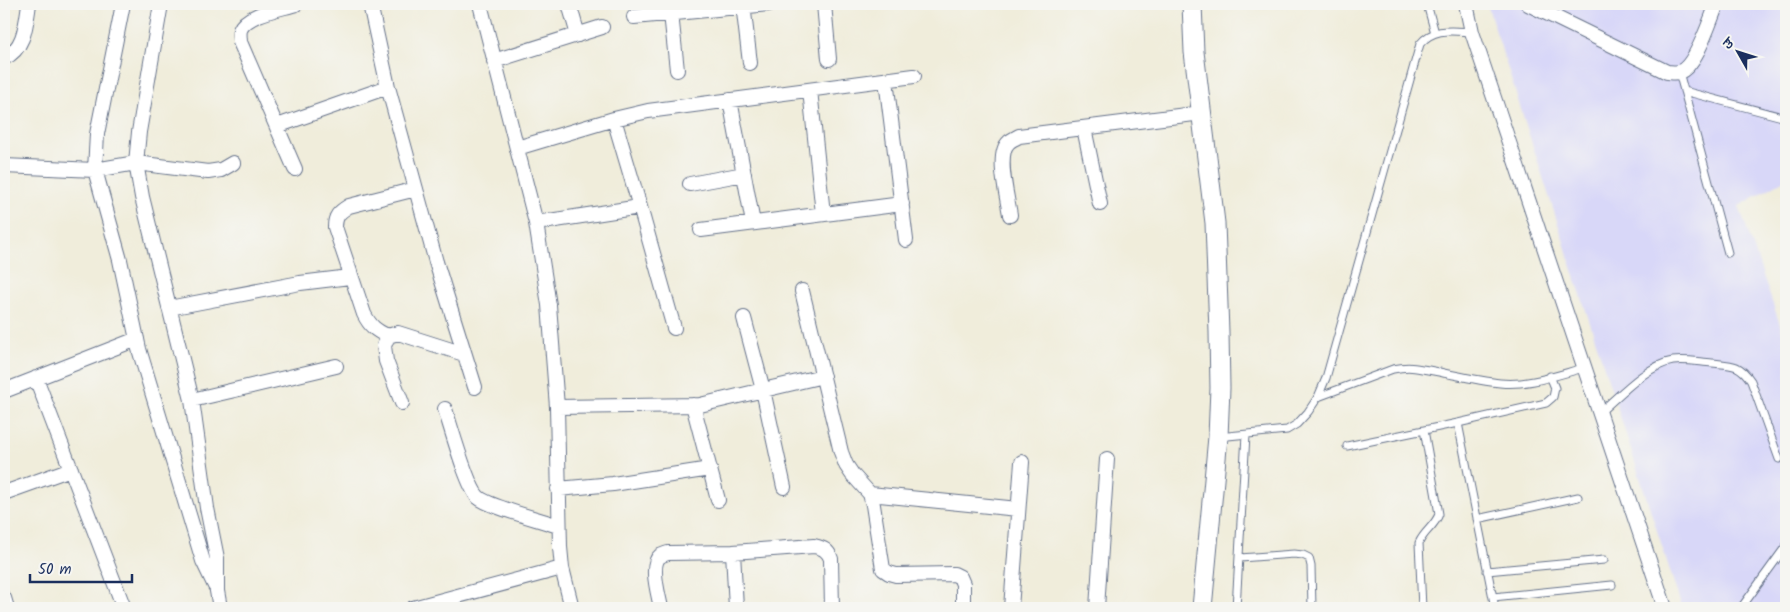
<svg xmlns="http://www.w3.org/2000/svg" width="1790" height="612" font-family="Kalam,'Playpen Sans Deva',sans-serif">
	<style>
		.built { fill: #d8d7f8 }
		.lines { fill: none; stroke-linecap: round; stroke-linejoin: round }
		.lane-casing { stroke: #66728a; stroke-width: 9 }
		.street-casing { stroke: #66728a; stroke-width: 16 }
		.secondary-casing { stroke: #66728a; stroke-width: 21 }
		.lane { stroke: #fff; stroke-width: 7 }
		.street { stroke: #fff; stroke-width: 14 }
		.secondary { stroke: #fff; stroke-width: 19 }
	</style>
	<rect width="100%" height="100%" fill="#f6f6f2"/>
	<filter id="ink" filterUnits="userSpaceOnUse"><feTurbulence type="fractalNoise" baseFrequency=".02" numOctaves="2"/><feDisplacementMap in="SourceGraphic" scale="10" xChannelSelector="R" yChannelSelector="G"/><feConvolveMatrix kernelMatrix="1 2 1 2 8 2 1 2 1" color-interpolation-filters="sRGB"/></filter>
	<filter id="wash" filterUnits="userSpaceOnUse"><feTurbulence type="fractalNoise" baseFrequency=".0096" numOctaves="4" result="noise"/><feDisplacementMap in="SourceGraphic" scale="20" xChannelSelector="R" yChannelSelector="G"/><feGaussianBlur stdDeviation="1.12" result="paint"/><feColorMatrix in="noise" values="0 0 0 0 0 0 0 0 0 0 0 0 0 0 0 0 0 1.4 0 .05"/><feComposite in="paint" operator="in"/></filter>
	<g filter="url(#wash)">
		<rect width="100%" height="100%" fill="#f0eddb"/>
		<path class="built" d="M 1487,4 L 1786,4 L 1786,179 L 1739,206 L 1786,342 L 1786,606 L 1779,608 L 1682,608 Z"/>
	</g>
	<g filter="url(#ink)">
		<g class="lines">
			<defs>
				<path id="lane" d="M 1427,4 L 1435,33
					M 1679,72 L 1728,253
					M 1684,91 L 1786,118
					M 1318,397 L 1393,369 C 1413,365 1420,369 1439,372 C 1459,376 1480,381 1500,383 C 1528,386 1557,375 1584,368
					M 1599,413 C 1619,396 1647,365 1673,361 C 1685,359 1699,362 1712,363 C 1731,365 1739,363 1751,381 L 1779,459
					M 1458,423 L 1495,608
					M 1218,437 L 1287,430 L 1297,424 L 1308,412 L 1318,397 L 1326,378 L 1420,44 C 1434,27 1452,31 1472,32
					M 1347,446 L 1458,423 L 1546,403 L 1553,397 L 1555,388 L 1550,376
					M 1477,519 L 1578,497
					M 1240,558 L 1294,554 L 1303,555 L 1309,558 L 1311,566 L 1312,608
					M 1487,571 L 1604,560
					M 1493,597 L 1612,585
					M 1236,608 L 1246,435
					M 1422,608 L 1419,543 C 1424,531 1435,526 1439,514 L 1424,430
					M 1741,608 L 1786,546"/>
				<path id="street" d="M 123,4 L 97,134 L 95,170 L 120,260 L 139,349 L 203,561 L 215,586
					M 161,4 L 139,132 L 136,163 L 142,197 L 192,400 L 207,508 L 217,558 L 217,591 L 220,608
					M 480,4 L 536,223 L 549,305 L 557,407 L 560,547 L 562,568 L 572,608
					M 569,4 L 578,35
					M 670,4 L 677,70
					M 743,4 L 750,63
					M 824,4 L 829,59
					M 1466,4 L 1472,32 L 1665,608
					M 1528,4 L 1667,72 C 1670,72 1676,73 1679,72 C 1696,67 1710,20 1717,4
					M 634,17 L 769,4
					M 4,58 C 25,49 26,23 29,4
					M 494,61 L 602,27
					M 886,80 L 906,240
					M 388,87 L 436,262 L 475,387
					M 810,90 L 823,214
					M 730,100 L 753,223
					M 614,119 L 640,207 L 674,328
					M 277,126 L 388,87 L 370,4
					M 1084,128 L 1100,204
					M 517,148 L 614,119 L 648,111 L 914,76
					M 4,166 L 95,170 L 136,163 L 208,172 L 221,170 L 233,163
					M 295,169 L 240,42 C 240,39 239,34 240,30 C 246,14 280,9 296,4
					M 690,184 L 744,174
					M 1010,215 C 1008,199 995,154 1009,142 C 1011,140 1016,138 1019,136 L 1202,113
					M 536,223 L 640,207
					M 701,230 L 902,204
					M 802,291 L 841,452 L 846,465 L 852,474 L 870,494 L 873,505 L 883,569 L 889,573 L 896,575 L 954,574 L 960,577 L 963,584 L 963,608
					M 169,308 L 300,283 L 350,277
					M 744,318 L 763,390 L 784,487
					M 388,336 C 376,331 370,326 364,314 L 335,227 C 335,216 339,212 349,206 L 416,189
					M 36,378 L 124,608
					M 4,391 L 137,339
					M 192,400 L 336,366
					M 402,403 L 386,361 L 384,346 L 388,336 L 398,333 L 464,354
					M 693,405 L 718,500
					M 557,407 L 700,405 L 823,376
					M 445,409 C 451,427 467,486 478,497 C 489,507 542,520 558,526
					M 558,489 L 613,484 L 710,469
					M 4,493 L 71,469
					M 870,494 L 1018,509
					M 733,552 L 736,608
					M 4,598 L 7,608
					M 413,608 L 562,568
					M 661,608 C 659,596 649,565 660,556 C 662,555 665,554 668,553 L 733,552 L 814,546 C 823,548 828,550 831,559 L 832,608
					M 1011,608 L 1022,462
					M 1097,608 L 1107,459"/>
				<path id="secondary" d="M 1192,4 L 1194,52 L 1215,223 L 1219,332 L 1220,388 L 1218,437 L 1202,608"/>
			</defs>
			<use href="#lane" class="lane-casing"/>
			<use href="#street" class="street-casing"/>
			<use href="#secondary" class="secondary-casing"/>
			<use href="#lane" class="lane"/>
			<use href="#street" class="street"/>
			<use href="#secondary" class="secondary"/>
		</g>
	</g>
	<rect width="1790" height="612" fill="none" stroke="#f6f6f2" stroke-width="20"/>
	<g transform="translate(1738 52) rotate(309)" stroke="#f6f6f2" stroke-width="4" paint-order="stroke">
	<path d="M0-4L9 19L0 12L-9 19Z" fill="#1b2f5e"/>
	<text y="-8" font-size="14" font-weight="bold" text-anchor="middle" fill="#1b2f5e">उ</text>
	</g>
	<path d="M30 574v8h102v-8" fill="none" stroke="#1b2f5e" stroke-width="2.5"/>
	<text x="38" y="574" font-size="15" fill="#1b2f5e" stroke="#f6f6f2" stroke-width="4" paint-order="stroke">50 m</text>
</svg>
